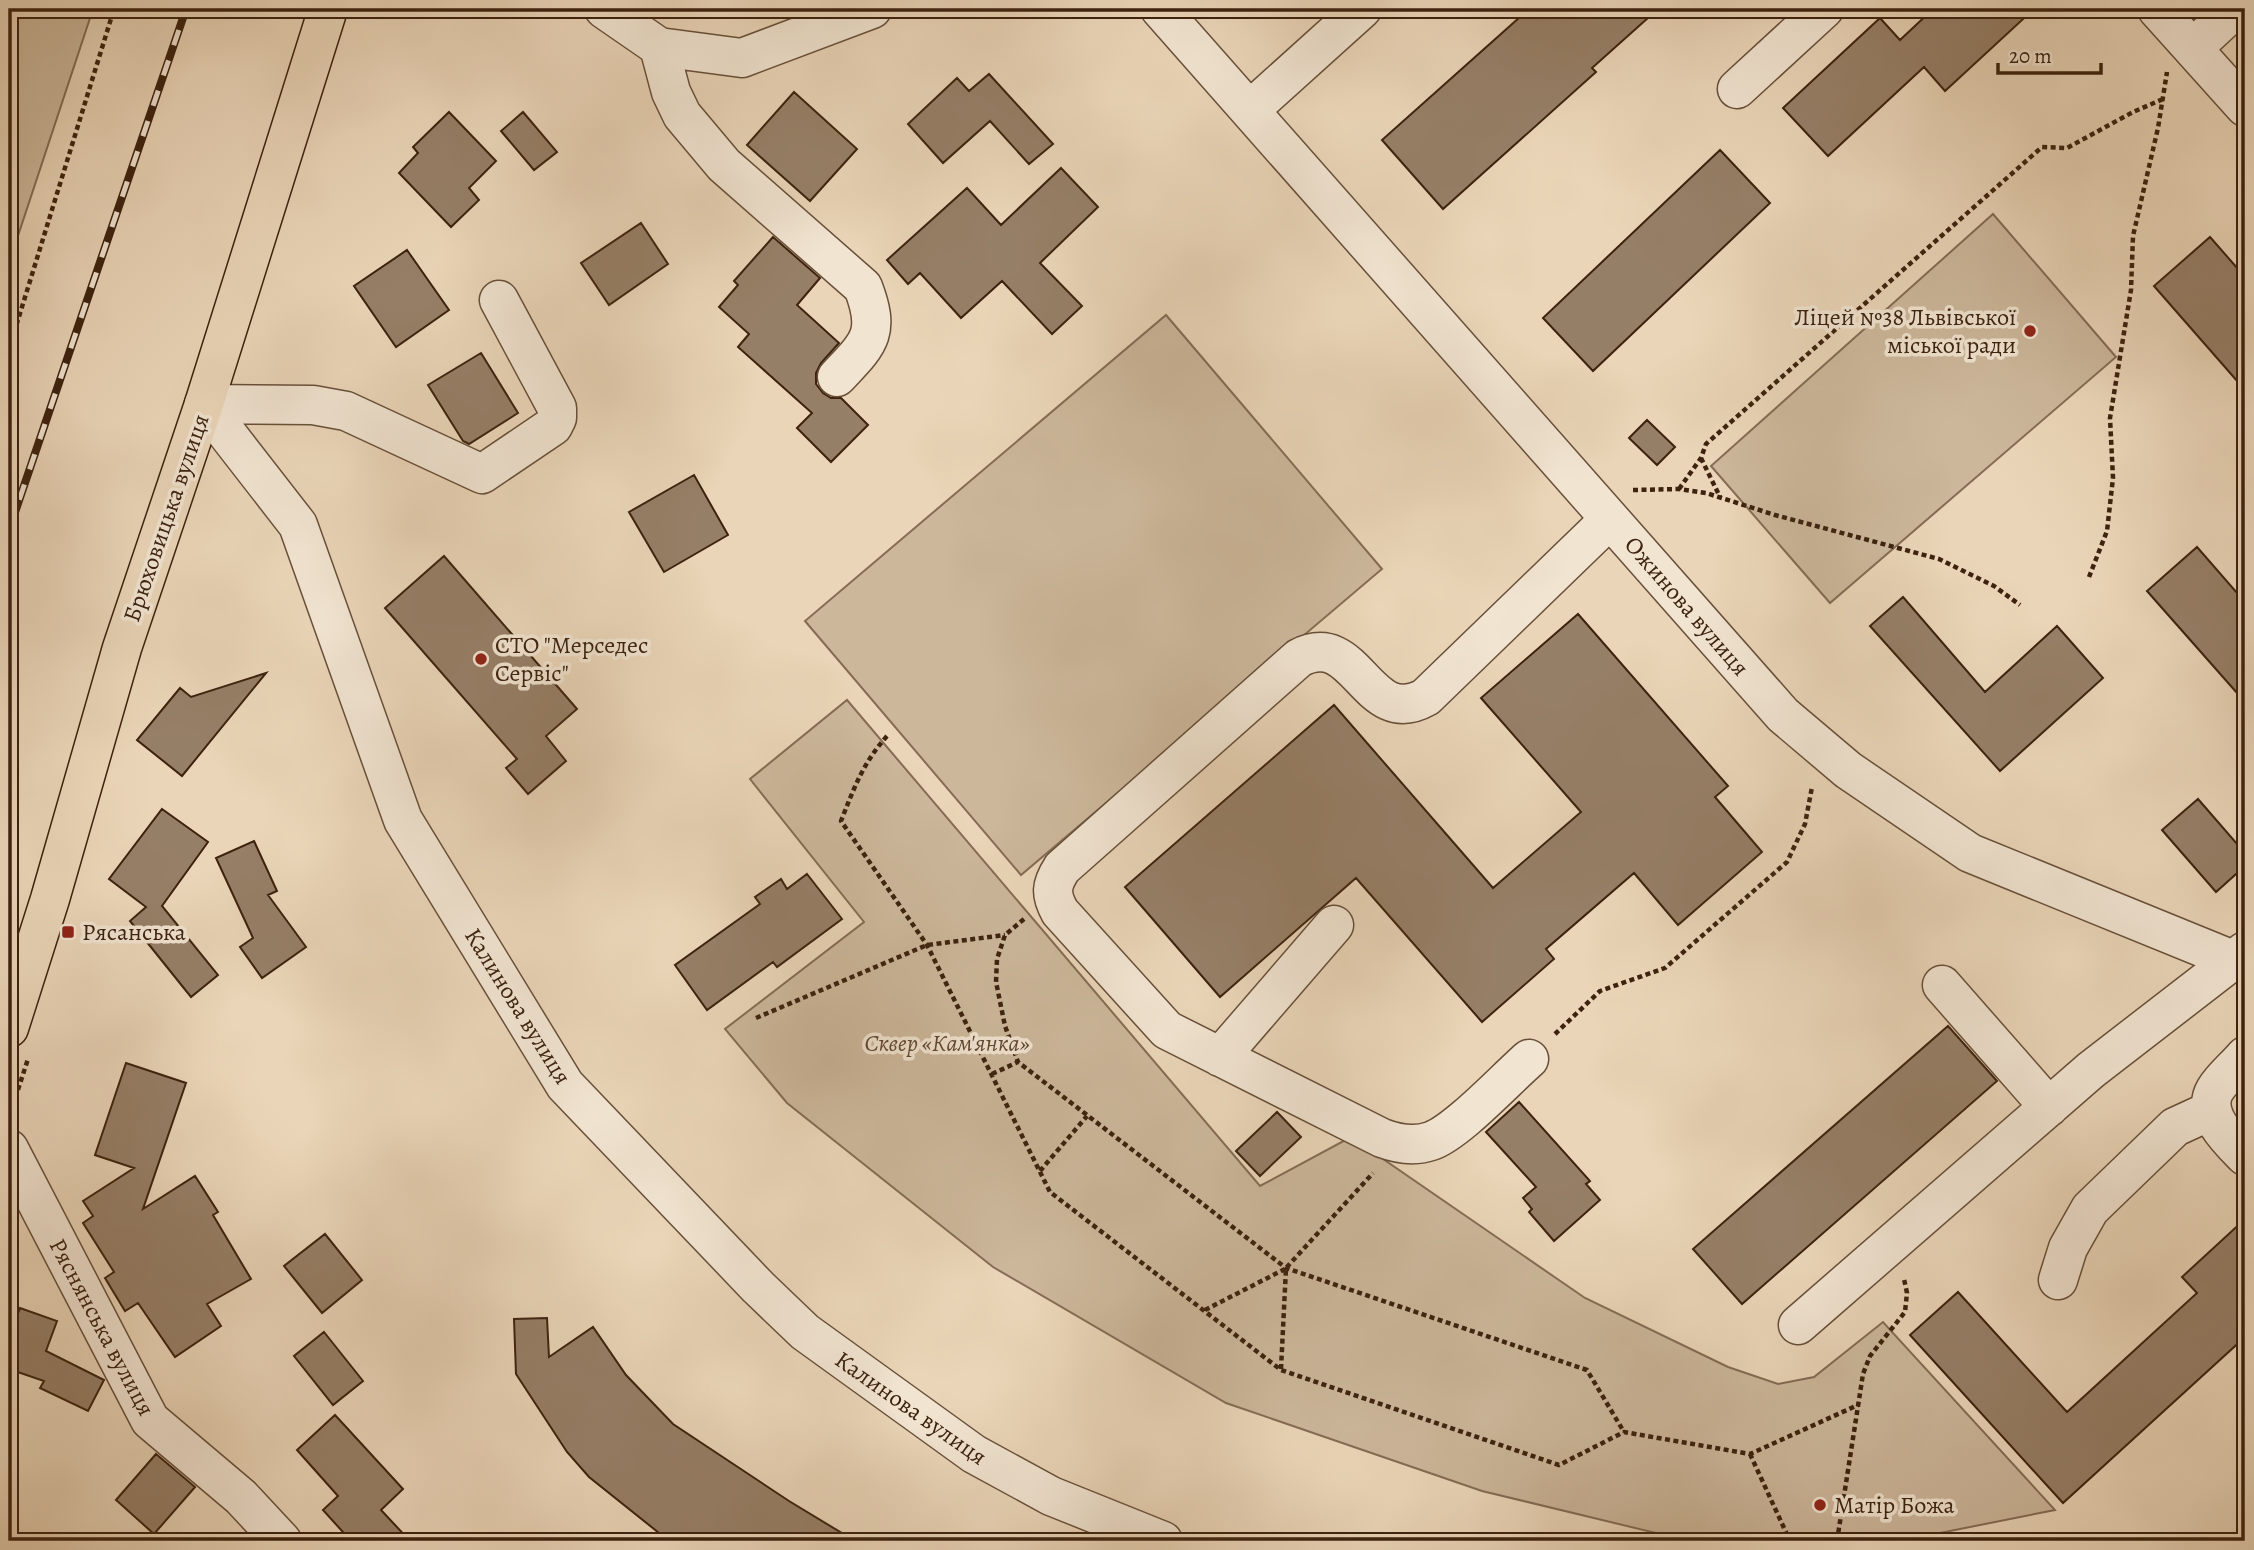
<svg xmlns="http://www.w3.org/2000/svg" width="2254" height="1550" font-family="Alegreya,serif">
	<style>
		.green { fill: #ccb79b; stroke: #846c55; stroke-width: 2 }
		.building { fill: #967f67; stroke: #3c220f; stroke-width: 2 }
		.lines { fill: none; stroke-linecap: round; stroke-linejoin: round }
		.minor-casing { stroke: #684f39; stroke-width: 41 }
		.major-casing { stroke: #3c220f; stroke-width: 41 }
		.path { stroke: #3c220f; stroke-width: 4.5; stroke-dasharray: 5 3.5; stroke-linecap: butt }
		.minor { stroke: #f1e4d1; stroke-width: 38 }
		.major { stroke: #ead5b8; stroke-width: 38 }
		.rail-casing { stroke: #3c220f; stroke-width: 8 }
		.rail { stroke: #f1e4d1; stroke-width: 5; stroke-dasharray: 16; stroke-linecap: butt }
		.poi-dot { fill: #8f2418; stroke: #f1e4d1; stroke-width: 2.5 }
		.labels { text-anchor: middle; stroke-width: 7; stroke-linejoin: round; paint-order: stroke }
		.poi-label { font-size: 24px; fill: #3c220f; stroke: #f1e4d1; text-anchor: start }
		.street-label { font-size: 24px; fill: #3c220f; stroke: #f1e4d1 }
		.park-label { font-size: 24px; font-style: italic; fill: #604732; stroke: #f1e4d1 }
	</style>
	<rect width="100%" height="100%" fill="#ead5b8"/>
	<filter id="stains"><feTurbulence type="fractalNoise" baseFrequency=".00286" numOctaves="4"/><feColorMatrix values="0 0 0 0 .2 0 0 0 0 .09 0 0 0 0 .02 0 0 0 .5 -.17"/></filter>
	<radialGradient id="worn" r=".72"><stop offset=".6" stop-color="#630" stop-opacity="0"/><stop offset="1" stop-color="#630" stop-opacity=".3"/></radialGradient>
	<path class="green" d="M 9,9 L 93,9 L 9,263 Z
		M 1993,214 L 2116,357 L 1830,603 L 1711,466 Z
		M 1166,315 L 1382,569 L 1021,875 L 805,621 Z
		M 847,700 L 1260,1186 L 1351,1137 L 1585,1298 L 1728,1367 L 1778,1384 L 1814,1377 L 1883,1322 L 2055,1510 L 1900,1541 L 1689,1541 L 1482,1491 L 1226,1403 L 993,1267 L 787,1103 L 725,1029 L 864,922 L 750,779 Z"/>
	<path class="building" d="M 1529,9 L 1658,9 L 1592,68 L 1596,72 L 1443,209 L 1382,140 Z
		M 1933,9 L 2034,9 L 1945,91 L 1924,67 L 1828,156 L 1783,108 L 1880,18 L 1900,40 Z
		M 989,74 L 1053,144 L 1029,164 L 990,121 L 943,163 L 908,124 L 957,78 L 969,91 Z
		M 794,92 L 857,149 L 810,201 L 747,145 Z
		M 449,112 L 496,161 L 469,188 L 479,200 L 451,227 L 399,173 L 418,153 L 413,147 Z
		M 523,112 L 557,152 L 534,170 L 501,131 Z
		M 1720,150 L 1770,203 L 1593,371 L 1543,318 Z
		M 1061,168 L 1098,207 L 1040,263 L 1082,306 L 1052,334 L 1002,281 L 961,318 L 920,273 L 908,284 L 887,260 L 967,188 L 1001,225 Z
		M 641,223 L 668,264 L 609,305 L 581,263 Z
		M 773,237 L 820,278 L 797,305 L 839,343 L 821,363 L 816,373 L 816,384 L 823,393 L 831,398 L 841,398 L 868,425 L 831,462 L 797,428 L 812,413 L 738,347 L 749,334 L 719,307 L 738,285 L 734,281 Z
		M 2210,237 L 2245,277 L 2245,390 L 2154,286 Z
		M 407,250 L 449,310 L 396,347 L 354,286 Z
		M 481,353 L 518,413 L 469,444 L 463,441 L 428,385 Z
		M 1647,420 L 1675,447 L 1657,465 L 1629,438 Z
		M 694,475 L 728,535 L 664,572 L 629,512 Z
		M 2197,547 L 2245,602 L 2245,702 L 2147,591 Z
		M 444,556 L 577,709 L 546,736 L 566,761 L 528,794 L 506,768 L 517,759 L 385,608 Z
		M 1903,597 L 1985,692 L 2057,626 L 2103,678 L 2000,771 L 1870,626 Z
		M 1578,614 L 1728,786 L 1715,797 L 1762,852 L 1678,925 L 1634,873 L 1546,949 L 1554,959 L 1482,1022 L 1356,878 L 1220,997 L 1125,887 L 1334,705 L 1493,888 L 1581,812 L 1481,698 Z
		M 266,673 L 182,776 L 137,740 L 180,688 L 191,697 Z
		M 2198,799 L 2245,853 L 2245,866 L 2216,892 L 2162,830 Z
		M 162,809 L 208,842 L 162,906 L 218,975 L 191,997 L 130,921 L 146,907 L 109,879 Z
		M 254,841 L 277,891 L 268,895 L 306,947 L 262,978 L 240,947 L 253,938 L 216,858 Z
		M 807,874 L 842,919 L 777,967 L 773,962 L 707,1010 L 675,965 L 760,904 L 755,897 L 781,879 L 787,889 Z
		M 1948,1026 L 1997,1081 L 1742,1304 L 1693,1249 Z
		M 126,1063 L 186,1083 L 143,1209 L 195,1176 L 218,1212 L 213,1215 L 251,1279 L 207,1304 L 221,1326 L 175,1357 L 138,1303 L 125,1311 L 105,1278 L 114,1272 L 83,1223 L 93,1216 L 83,1201 L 134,1168 L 95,1155 Z
		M 1519,1102 L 1590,1181 L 1586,1184 L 1600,1200 L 1554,1241 L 1529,1212 L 1532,1209 L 1523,1198 L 1536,1187 L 1486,1132 Z
		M 1277,1112 L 1301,1137 L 1260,1176 L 1236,1151 Z
		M 2245,1219 L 2245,1337 L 2063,1503 L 1910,1335 L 1958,1292 L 2067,1412 L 2197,1293 L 2182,1277 Z
		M 325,1234 L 362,1280 L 322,1313 L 284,1266 Z
		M 20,1308 L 57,1321 L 46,1351 L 104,1380 L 88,1411 L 40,1388 L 44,1381 L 9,1369 L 9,1338 Z
		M 547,1318 L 549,1357 L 593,1327 L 626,1375 L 673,1424 L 789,1501 L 855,1541 L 669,1541 L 589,1477 L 567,1452 L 516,1374 L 514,1319 Z
		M 324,1332 L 363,1381 L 333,1405 L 294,1356 Z
		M 335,1415 L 403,1489 L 381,1510 L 410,1541 L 351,1541 L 323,1510 L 338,1496 L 297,1450 Z
		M 156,1454 L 195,1487 L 154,1534 L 116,1500 Z"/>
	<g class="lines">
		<defs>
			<path id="minor" d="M 604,9 L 659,47 L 742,58 L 872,9
				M 1160,9 L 1783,715 L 1848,770 L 1970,853 L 2233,960
				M 2157,9 L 2245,107
				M 659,47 L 671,92 L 682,115 L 724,165 L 863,287 C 881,334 869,343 837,377
				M 2193,48 L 2235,9
				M 1737,89 L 1824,9
				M 1250,110 L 1362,9
				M 204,404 L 298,525 L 403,820 L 565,1085 L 758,1287 L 805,1332 L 974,1454 L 1051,1496 L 1163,1541
				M 204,404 L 313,405 L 346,411 L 482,474 L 553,426 L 557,418 L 557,408 L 499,300
				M 1942,985 L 2049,1107
				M 2245,1056 C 2236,1067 2222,1078 2215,1090 C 2201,1114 2230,1141 2245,1156
				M 1220,1057 L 1334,925
				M 1529,1059 C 1506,1079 1457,1132 1431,1141 C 1414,1147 1398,1144 1382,1138 L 1167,1030 L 1060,912 C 1050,894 1051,885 1062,868 L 1299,658 C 1358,627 1366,731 1426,697 L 1610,519
				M 9,1149 L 150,1420 L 241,1497 L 282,1541
				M 2058,1280 L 2068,1248 L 2090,1209 L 2175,1127 L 2212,1110
				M 1798,1325 L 2091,1070 L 2245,951"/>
			<path id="major" d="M 9,1028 L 50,899 L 122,648 L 204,404 L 328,9"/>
		</defs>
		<use href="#minor" class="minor-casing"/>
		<use href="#major" class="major-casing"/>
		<path class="path" d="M 9,349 L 114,9
			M 1701,458 L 1720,497
			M 1679,489 L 1701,458 L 1706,444 L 2042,147 L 2067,148 L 2133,112 L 2163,99
			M 1633,490 L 1679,489 L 1706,493 L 1775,515 L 1939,559 L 1994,586 L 2020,605
			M 2089,577 L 2107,531 L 2113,478 L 2110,418 L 2131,290 L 2133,236 L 2158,128 L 2167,72
			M 887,736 C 863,763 854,788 841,821 L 927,945 L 1050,1192 L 1281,1370 L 1559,1465 L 1624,1432 L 1750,1454 L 1858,1405
			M 1024,919 L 1005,935 L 997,959 L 996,982 L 1005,1026 L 1018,1062 L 1286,1268 L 1587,1370 L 1624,1432
			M 756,1018 L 927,945 L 1005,935
			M 1555,1034 L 1600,991 L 1665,968 L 1787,862 L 1805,824 L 1812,787
			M 992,1074 L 1018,1062
			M 10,1114 L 28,1059
			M 1040,1171 L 1087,1116
			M 1205,1310 L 1285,1269
			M 1281,1369 L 1286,1268 L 1373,1173
			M 1750,1454 L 1790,1541
			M 1837,1541 L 1863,1374 L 1870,1356 L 1905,1312 L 1907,1293 L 1904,1279"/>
		<use href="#minor" class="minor"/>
		<use href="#major" class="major"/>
		<defs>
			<path id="rail" d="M 9,530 L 186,9"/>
		</defs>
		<use href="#rail" class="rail-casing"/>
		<use href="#rail" class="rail"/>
	</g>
	<g class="poi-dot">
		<circle cx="2030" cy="331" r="7"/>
		<circle cx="481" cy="659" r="7"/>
		<rect x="61" y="925" width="14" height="14" rx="3.5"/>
		<circle cx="1820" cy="1505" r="7"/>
	</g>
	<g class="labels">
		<g class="poi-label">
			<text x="2016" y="325" text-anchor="end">Ліцей №38 Львівської<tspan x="2016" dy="28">міської ради</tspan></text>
			<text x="495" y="653">СТО "Мерседес<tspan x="495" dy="28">Сервіс"</tspan></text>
			<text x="82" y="940">Рясанська</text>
			<text x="1834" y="1513">Матір Божа</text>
		</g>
		<g class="street-label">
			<text transform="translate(166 518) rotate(-71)" y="8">Брюховицька вулиця</text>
			<text transform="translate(1687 606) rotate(49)" y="8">Ожинова вулиця</text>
			<text transform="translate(518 1006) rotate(58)" y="8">Калинова вулиця</text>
			<text transform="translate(102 1327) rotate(62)" y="8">Ряснянська вулиця</text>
			<text transform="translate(911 1408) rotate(35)" y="8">Калинова вулиця</text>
		</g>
		<g class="park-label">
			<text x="947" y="1051">Сквер «Кам'янка»</text>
		</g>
	</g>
	<rect width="2254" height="1550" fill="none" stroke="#ead5b8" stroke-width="35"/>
	<rect x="10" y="10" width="2233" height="1529" fill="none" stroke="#3c220f" stroke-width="3.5"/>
	<rect x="18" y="18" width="2219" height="1515" fill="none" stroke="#3c220f" stroke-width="2"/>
	<path d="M1998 63v10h103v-10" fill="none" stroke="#3c220f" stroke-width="3.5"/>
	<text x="2009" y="63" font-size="21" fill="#3c220f" stroke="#f1e4d1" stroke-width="5" paint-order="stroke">20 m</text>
	<rect width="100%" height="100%" filter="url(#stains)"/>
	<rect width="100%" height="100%" fill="url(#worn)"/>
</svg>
